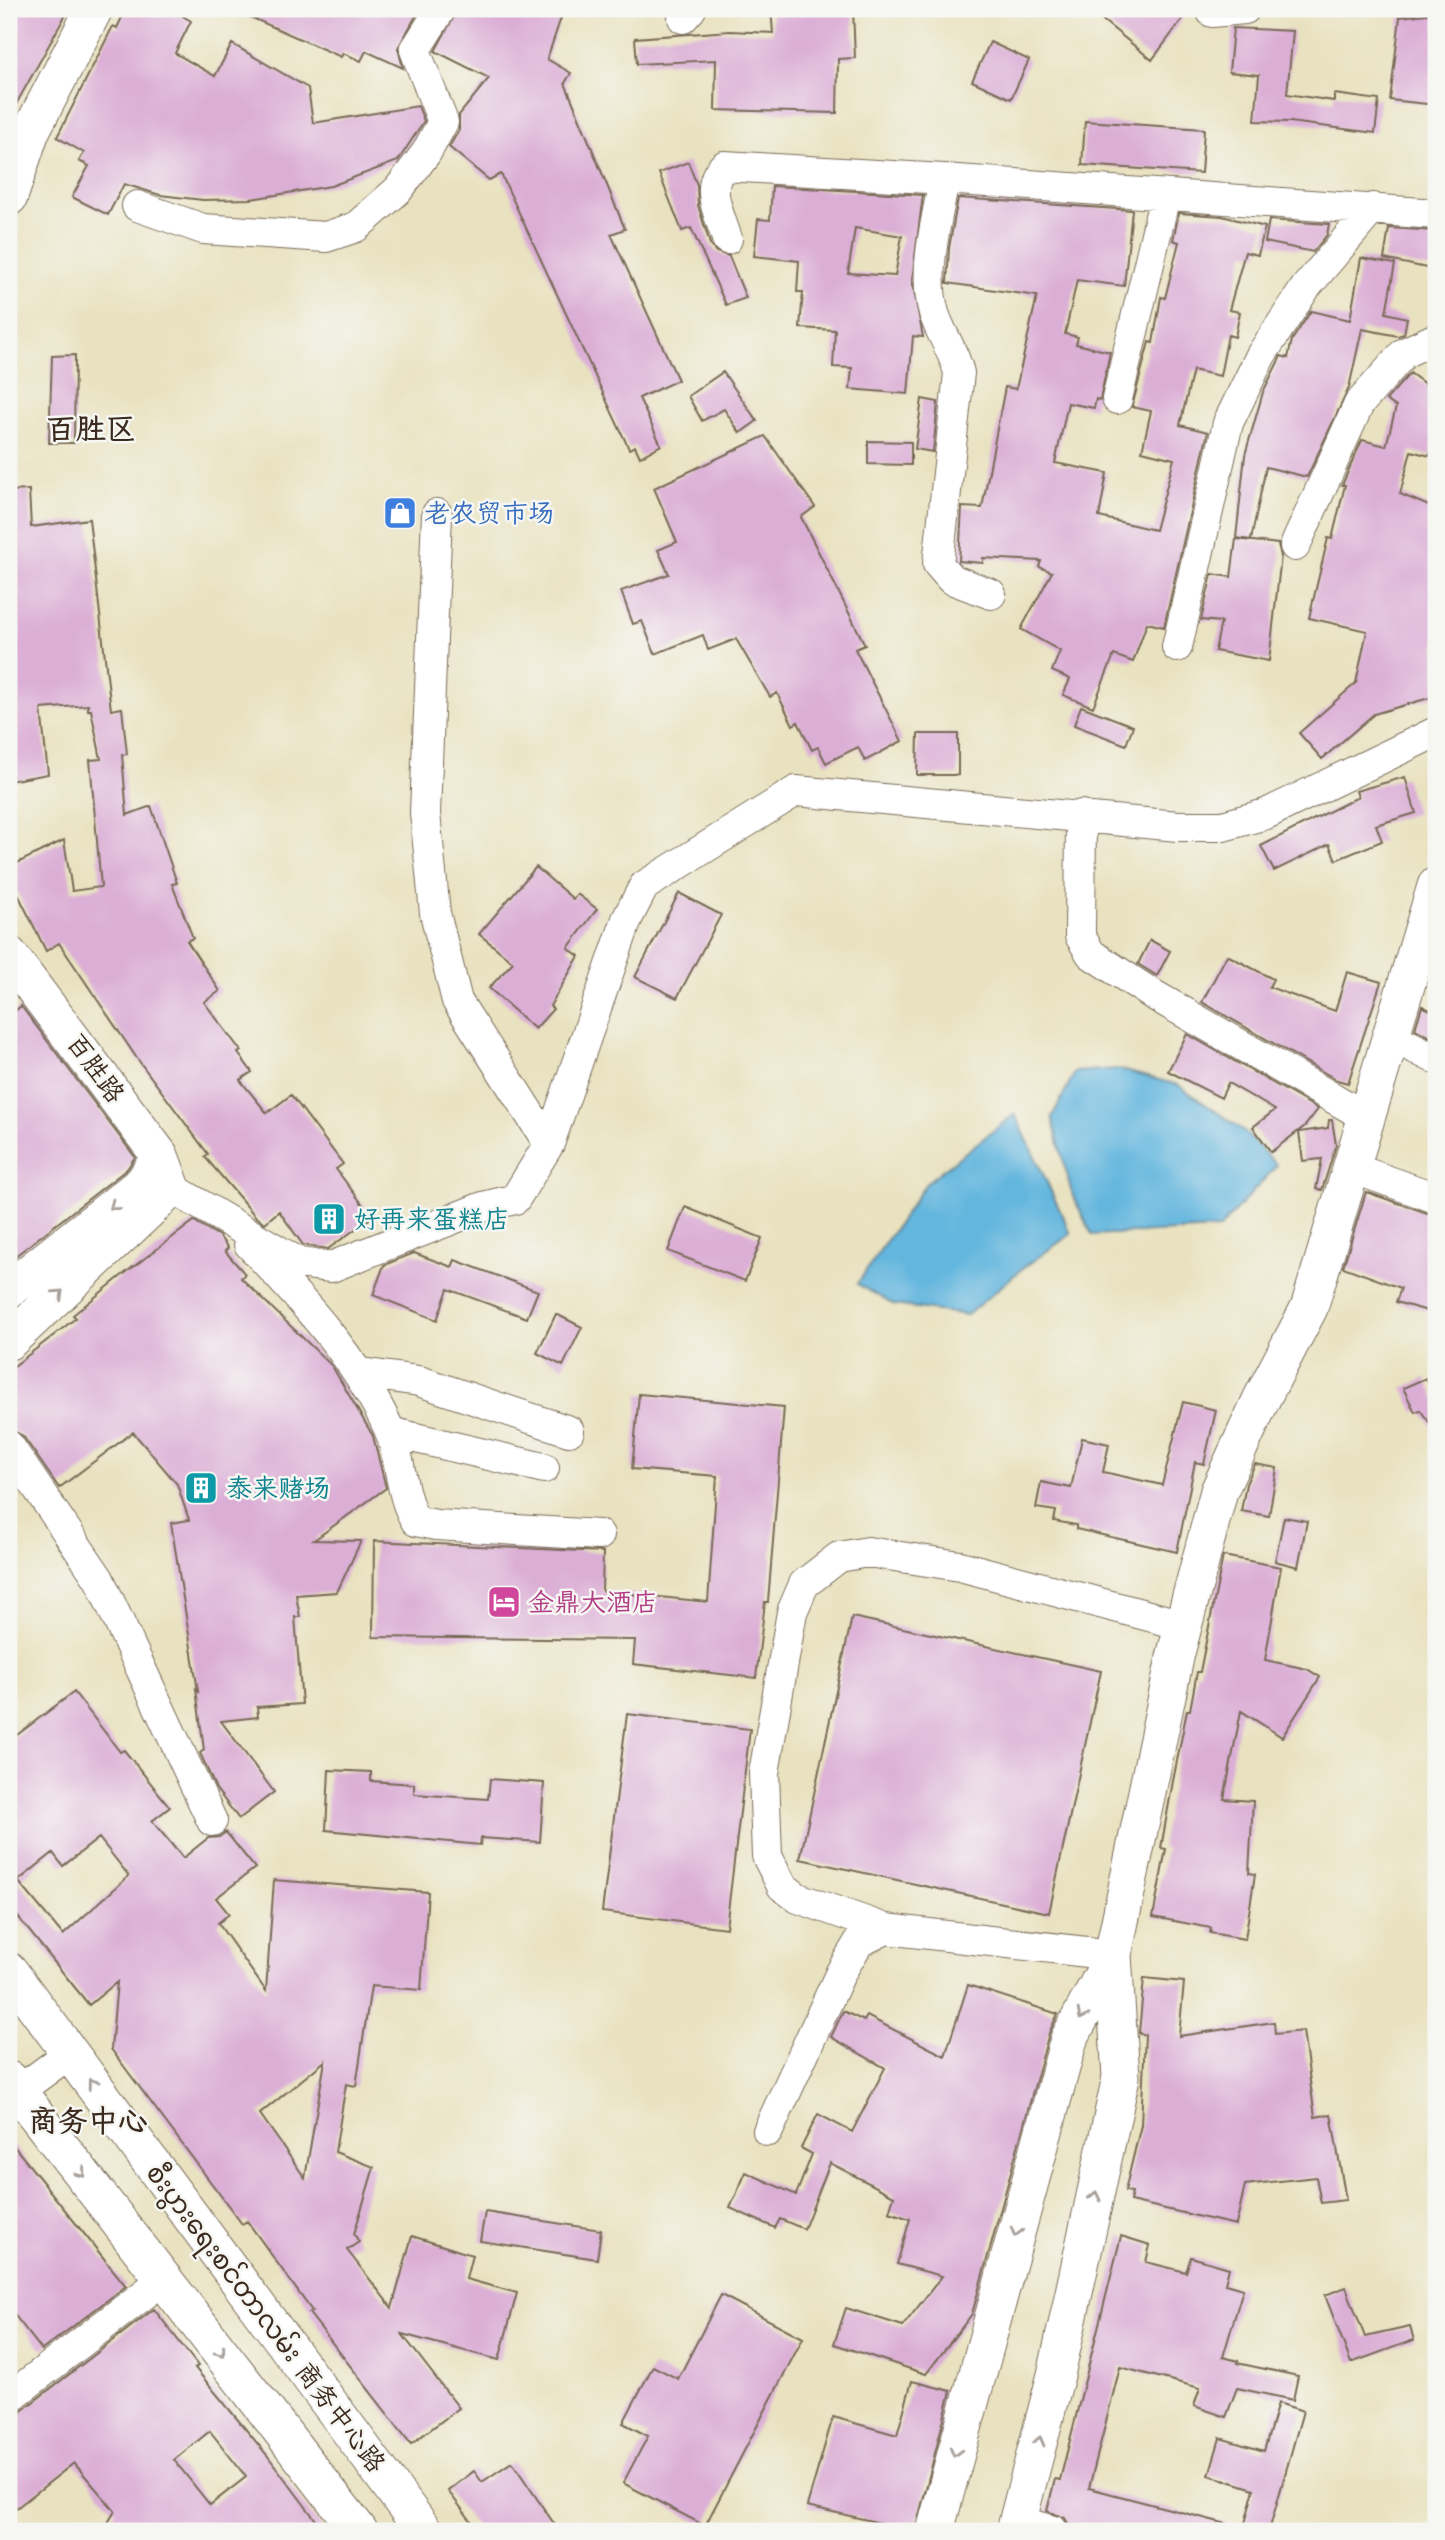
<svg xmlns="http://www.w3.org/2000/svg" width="1445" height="2540" font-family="'Comic Neue','LXGW WenKai TC','Noto Sans Myanmar',sans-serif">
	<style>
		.water { fill: #63b6de; stroke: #4f707e; stroke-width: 2 }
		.building { fill: #dbaed6; fill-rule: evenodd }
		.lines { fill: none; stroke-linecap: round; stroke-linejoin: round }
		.minor-casing { stroke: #786a57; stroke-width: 32 }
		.major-casing { stroke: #786a57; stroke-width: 39 }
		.minor { stroke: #fff; stroke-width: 30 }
		.major { stroke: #fff; stroke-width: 37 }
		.oneway { stroke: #a79f9a }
		.labels { text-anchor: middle; stroke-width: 5; stroke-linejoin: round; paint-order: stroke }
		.shop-label { font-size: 26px; fill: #366cbe; stroke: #f6f6f2; text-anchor: start }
		.street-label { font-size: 26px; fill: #3b2a1e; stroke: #f6f6f2 }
		.culture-label { font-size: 26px; fill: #0d838f; stroke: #f6f6f2; text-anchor: start }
		.hotel-label { font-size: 26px; fill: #b23c85; stroke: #f6f6f2; text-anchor: start }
		.quarter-label { font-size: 30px; font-weight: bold; fill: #3b2a1e; stroke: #f6f6f2 }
	</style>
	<rect width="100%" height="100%" fill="#f6f6f2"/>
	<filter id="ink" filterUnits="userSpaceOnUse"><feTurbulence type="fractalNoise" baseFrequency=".0143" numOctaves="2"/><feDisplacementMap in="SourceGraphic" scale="14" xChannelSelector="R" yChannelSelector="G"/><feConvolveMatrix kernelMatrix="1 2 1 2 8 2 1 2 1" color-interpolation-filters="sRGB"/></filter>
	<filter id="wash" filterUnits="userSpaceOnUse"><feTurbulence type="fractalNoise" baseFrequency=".00686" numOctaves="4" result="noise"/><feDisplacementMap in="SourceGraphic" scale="28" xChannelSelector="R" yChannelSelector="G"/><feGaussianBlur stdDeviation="1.57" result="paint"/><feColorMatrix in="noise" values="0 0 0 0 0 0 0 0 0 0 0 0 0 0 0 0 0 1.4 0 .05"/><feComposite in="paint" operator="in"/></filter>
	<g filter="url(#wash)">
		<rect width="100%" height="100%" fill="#e9e2c0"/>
		<path class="water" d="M 1117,1069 L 1178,1085 L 1241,1129 L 1277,1165 L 1219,1229 L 1092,1235 L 1072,1194 L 1052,1117 L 1075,1072 Z
			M 1015,1114 L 1071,1234 L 1023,1268 L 967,1315 L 894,1305 L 857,1284 L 927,1182 Z"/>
		<g id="blocks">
			<path class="building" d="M 9,9 L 69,9 L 9,117 Z
				M 126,9 L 186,9 L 183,16 L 191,21 L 175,53 L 215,76 L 232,44 L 308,88 L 313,123 L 418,106 L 424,121 L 398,161 L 331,186 L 251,199 L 203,200 L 160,195 L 124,184 L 108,215 L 72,197 L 89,166 L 79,161 L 84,153 L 57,137 L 113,26 L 117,28 Z
				M 232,9 L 420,9 L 398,48 L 403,68 L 366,51 L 361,61 L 343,53 L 341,57 Z
				M 458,9 L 564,9 L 547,59 L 571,73 L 565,83 L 625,229 L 611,234 L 678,380 L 639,398 L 661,445 L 640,457 L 635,446 L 629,449 L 501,174 L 489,180 L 449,147 L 459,130 L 459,115 L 489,78 L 435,51 Z
				M 771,9 L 853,9 L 855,58 L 838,59 L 837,113 L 715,110 L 716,60 L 637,64 L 635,38 L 730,31 L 773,33 Z
				M 1089,9 L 1190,9 L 1152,60 Z
				M 1436,13 L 1436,105 L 1390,100 L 1400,17 Z
				M 1233,28 L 1293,31 L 1287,94 L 1334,101 L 1334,94 L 1379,100 L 1375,133 L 1290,122 L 1255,121 L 1259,75 L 1229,72 Z
				M 990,42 L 1029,60 L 1011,99 L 972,81 Z
				M 1085,121 L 1204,129 L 1201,173 L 1082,165 Z
				M 688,162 L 697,185 L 698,205 L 710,244 L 716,252 L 729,256 L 746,298 L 726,305 L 691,228 L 682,231 L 659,173 Z
				M 772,186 L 923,195 L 912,280 L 923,337 L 913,336 L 908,394 L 850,389 L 852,368 L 833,367 L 835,330 L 800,328 L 803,292 L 797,292 L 799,261 L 754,256 L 758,219 L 770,220 ZM 855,228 L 902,236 L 895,276 L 848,273 Z
				M 958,198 L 1132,210 L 1124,286 L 1077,280 L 1065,334 L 1078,337 L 1076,344 L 1110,352 L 1100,400 L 1096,399 L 1094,408 L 1068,403 L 1055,463 L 1107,473 L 1099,517 L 1155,530 L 1174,459 L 1142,451 L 1151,411 L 1132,407 L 1149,342 L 1153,343 L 1161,297 L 1165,298 L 1179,242 L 1173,240 L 1179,213 L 1222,216 L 1265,227 L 1258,255 L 1245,252 L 1229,310 L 1240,312 L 1235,337 L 1228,335 L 1220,376 L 1193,370 L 1180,425 L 1208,432 L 1164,627 L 1147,623 L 1133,662 L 1114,655 L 1093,707 L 1063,695 L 1070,679 L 1052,671 L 1060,651 L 1021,629 L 1052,572 L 1039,567 L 1041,561 L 983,558 L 983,563 L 959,561 L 962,507 L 982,508 L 1005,387 L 1016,389 L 1037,296 L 947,283 L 949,248 Z
				M 1269,220 L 1329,224 L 1327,235 L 1313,252 L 1265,242 Z
				M 1389,228 L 1436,231 L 1436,270 L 1384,259 Z
				M 1361,258 L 1395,264 L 1386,313 L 1407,318 L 1404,334 L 1398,336 L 1362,329 L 1349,388 L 1307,477 L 1266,467 L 1251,540 L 1236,538 L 1245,455 L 1263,392 L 1281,356 L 1288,358 L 1292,340 L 1311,311 L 1350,320 Z
				M 75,355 L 74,443 L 49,443 L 52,356 Z
				M 723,372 L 757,421 L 740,433 L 724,409 L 702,421 L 688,396 Z
				M 1410,373 L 1436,392 L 1436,447 L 1432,446 L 1430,456 L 1411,451 L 1400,494 L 1436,509 L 1436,696 L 1374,714 L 1322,759 L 1299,733 L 1356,683 L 1367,631 L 1309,618 L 1328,538 L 1332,539 L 1345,485 L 1342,485 L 1362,440 L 1386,446 L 1396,407 L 1386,400 Z
				M 922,399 L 938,402 L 933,452 L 915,449 Z
				M 765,436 L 815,507 L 801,517 L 865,645 L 855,649 L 902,741 L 865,761 L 858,747 L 826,763 L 818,747 L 812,750 L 798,722 L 793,725 L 777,693 L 770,697 L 736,639 L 708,650 L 703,635 L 655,654 L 642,621 L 633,624 L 621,591 L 669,574 L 658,550 L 677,542 L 654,488 Z
				M 868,441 L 911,442 L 911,465 L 868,464 Z
				M 29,490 L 31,527 L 89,519 L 111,710 L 122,708 L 127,754 L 122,755 L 127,815 L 151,806 L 177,883 L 172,884 L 193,938 L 187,941 L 220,991 L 204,1002 L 241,1051 L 238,1053 L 252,1072 L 240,1080 L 267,1113 L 291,1095 L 343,1164 L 336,1169 L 372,1217 L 328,1249 L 303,1245 L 279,1211 L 265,1223 L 256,1217 L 205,1157 L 208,1154 L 136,1057 L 59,943 L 46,951 L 9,876 L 9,867 L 64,840 L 72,891 L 101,887 L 90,760 L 101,759 L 91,710 L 88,710 L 88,705 L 41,709 L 48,774 L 9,781 L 9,491 Z
				M 1236,539 L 1278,544 L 1281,556 L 1269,661 L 1215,651 L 1221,622 L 1201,620 L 1212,574 L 1231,577 Z
				M 1081,706 L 1133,726 L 1126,745 L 1074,725 Z
				M 918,734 L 958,734 L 958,775 L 917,775 Z
				M 1405,777 L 1416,813 L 1376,825 L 1382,841 L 1336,860 L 1329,844 L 1274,871 L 1261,846 L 1358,797 L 1356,791 Z
				M 536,867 L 573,899 L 577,894 L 597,909 L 568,948 L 579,956 L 550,1006 L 553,1009 L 535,1029 L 489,988 L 513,962 L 479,934 Z
				M 679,893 L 721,915 L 677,998 L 635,977 Z
				M 1150,940 L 1170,951 L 1157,976 L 1138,964 Z
				M 1227,955 L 1273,979 L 1269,987 L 1335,1011 L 1347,972 L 1381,982 L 1348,1083 L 1337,1080 L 1202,1002 Z
				M 21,1006 L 135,1157 L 127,1169 L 9,1261 L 9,1016 Z
				M 1422,1006 L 1436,1013 L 1436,1040 L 1415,1029 Z
				M 1187,1034 L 1318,1109 L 1305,1126 L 1271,1152 L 1253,1127 L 1275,1110 L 1228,1083 L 1221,1098 L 1168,1071 Z
				M 1329,1120 L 1332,1120 L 1336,1145 L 1322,1190 L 1316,1189 L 1322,1159 L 1303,1161 L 1299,1132 L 1328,1128 Z
				M 1366,1192 L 1436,1216 L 1436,1296 L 1431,1312 L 1396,1302 L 1401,1288 L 1343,1267 Z
				M 685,1207 L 762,1238 L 745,1281 L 668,1251 Z
				M 194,1221 L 219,1236 L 228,1248 L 225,1251 L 245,1274 L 241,1278 L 332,1366 L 373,1436 L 386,1488 L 314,1540 L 361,1541 L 337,1592 L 296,1595 L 300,1617 L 295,1617 L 302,1704 L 257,1707 L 258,1717 L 221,1721 L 274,1792 L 239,1819 L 216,1789 L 200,1753 L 204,1750 L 196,1689 L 198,1691 L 171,1523 L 189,1520 L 177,1484 L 133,1432 L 59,1488 L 23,1436 L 9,1429 L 9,1370 L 76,1318 L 73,1315 L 120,1277 Z
				M 414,1253 L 452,1267 L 455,1260 L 538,1291 L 527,1318 L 448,1289 L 437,1320 L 373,1295 L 384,1265 Z
				M 556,1314 L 582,1327 L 563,1366 L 537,1353 Z
				M 1426,1378 L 1436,1399 L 1436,1431 L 1420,1410 L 1415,1412 L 1403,1388 Z
				M 639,1394 L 784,1407 L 768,1602 L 765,1602 L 756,1678 L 633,1664 L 635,1640 L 373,1637 L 374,1541 L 603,1552 L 602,1591 L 708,1602 L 717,1476 L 632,1469 Z
				M 1183,1402 L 1216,1410 L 1204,1464 L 1195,1462 L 1177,1552 L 1076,1529 L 1076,1525 L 1054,1521 L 1056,1511 L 1036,1508 L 1041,1482 L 1071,1488 L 1082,1438 L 1109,1444 L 1103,1472 L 1162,1485 Z
				M 1255,1464 L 1277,1468 L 1269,1516 L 1241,1511 L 1246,1484 Z
				M 1284,1517 L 1307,1521 L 1298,1567 L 1275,1561 Z
				M 1223,1556 L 1281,1567 L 1265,1660 L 1307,1669 L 1320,1677 L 1282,1737 L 1241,1711 L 1224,1799 L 1253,1801 L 1249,1873 L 1255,1874 L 1245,1939 L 1210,1933 L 1211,1928 L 1153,1917 L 1166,1849 L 1161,1848 L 1173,1781 L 1187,1710 L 1190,1710 L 1197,1672 L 1200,1672 Z
				M 852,1617 L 1101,1671 L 1049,1913 L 800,1859 Z
				M 74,1692 L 120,1752 L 124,1750 L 170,1807 L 152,1821 L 183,1858 L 208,1838 L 219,1837 L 226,1832 L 255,1868 L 216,1898 L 229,1914 L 218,1923 L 266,1991 L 274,1880 L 428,1892 L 421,1990 L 371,1986 L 356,2086 L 346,2084 L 335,2152 L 374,2167 L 354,2234 L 359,2242 L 347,2250 L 392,2308 L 412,2236 L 472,2255 L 466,2279 L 517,2293 L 499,2360 L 402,2334 L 459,2408 L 411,2444 L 309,2313 L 312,2311 L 247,2221 L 242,2224 L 111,2049 L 117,1982 L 89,2005 L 9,1906 L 9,1741 ZM 99,1838 L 129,1876 L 63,1935 L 18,1881 L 53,1853 L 63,1866 ZM 325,2061 L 305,2178 L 260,2114 Z
				M 627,1714 L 750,1729 L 726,1928 L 602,1912 Z
				M 329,1770 L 371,1772 L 371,1781 L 414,1784 L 414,1794 L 488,1799 L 490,1779 L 544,1783 L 540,1842 L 481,1838 L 480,1845 L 326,1830 Z
				M 1144,1978 L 1184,1982 L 1179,2036 L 1274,2022 L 1275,2034 L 1303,2031 L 1315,2117 L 1331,2114 L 1346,2200 L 1321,2203 L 1316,2177 L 1245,2185 L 1236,2225 L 1130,2201 L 1132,2192 L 1125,2191 L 1141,2125 L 1145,2035 L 1139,2033 Z
				M 968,1985 L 1058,2014 L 1049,2033 L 972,2314 L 926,2374 L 834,2344 L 846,2308 L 903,2326 L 942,2276 L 897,2264 L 910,2219 L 889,2212 L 894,2196 L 830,2163 L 804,2229 L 780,2219 L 775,2228 L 730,2208 L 746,2172 L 796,2195 L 812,2154 L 801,2148 L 818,2114 L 852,2132 L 885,2068 L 831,2037 L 843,2011 L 864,2021 L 867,2016 L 945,2056 Z
				M 9,2140 L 126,2286 L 42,2350 L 9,2308 Z
				M 485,2212 L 601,2230 L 597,2259 L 480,2241 Z
				M 1121,2236 L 1150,2245 L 1146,2262 L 1186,2272 L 1191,2257 L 1229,2268 L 1225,2284 L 1243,2289 L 1223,2357 L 1238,2361 L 1237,2363 L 1298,2376 L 1293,2400 L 1237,2388 L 1226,2417 L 1194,2406 L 1200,2388 L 1120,2367 L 1089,2488 L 1227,2524 L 1226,2531 L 1084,2531 L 1070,2528 L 1065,2518 L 1047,2511 L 1055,2479 L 1060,2480 Z
				M 1346,2287 L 1365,2337 L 1410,2327 L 1414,2340 L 1351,2363 L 1325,2295 Z
				M 721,2295 L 803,2338 L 705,2526 L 623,2483 L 648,2436 L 623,2423 L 653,2366 L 678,2379 Z
				M 154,2309 L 198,2366 L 195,2368 L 267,2455 L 324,2531 L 103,2531 L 115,2511 L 74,2463 L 9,2514 L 9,2416 L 20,2412 ZM 210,2431 L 246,2477 L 210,2505 L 174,2460 Z
				M 912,2381 L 951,2391 L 915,2531 L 807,2506 L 833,2417 L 897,2435 Z
				M 1278,2403 L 1303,2411 L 1269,2531 L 1243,2531 L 1254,2489 L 1209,2475 L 1220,2438 L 1264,2451 Z
				M 512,2462 L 559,2531 L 479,2531 L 448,2491 L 474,2471 L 482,2482 Z"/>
		</g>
	</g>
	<g filter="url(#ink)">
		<use href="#blocks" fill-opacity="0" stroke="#786a57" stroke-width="2"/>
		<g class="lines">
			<defs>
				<path id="minor" d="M 1212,12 L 1245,9
					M 683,18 L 691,9
					M 944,179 C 937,221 922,271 934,313 C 941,335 954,351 959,373 L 938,564 L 951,579 L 991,594
					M 137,206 L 203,229 L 326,237 L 356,227 L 398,190 L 426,153 L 443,122 L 415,50 L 441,9
					M 727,239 C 720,215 703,186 724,166 L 944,179 L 1436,214
					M 1117,399 L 1165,196
					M 437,514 L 425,813 L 435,913 L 457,1001 L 549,1144
					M 1295,546 L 1359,404 L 1404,353 L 1436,338
					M 1177,647 L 1228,423 L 1261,355 L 1306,287 L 1373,208
					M 1081,815 L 1080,936 L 1091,954 L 1152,994 L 1368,1118
					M 1392,1037 L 1436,1059
					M 1352,1168 L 1436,1198
					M 149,1184 L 172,1188 L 299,1263 L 331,1267 L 483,1207 L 515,1199 L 549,1144 L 627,919 L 644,886 L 796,791 L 1178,826 L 1223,826 L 1266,814 L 1436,732
					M 249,1244 C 303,1301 356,1357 389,1429 C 402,1458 399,1494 416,1521 L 436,1525 L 599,1535
					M 361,1373 L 419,1381 L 569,1431
					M 390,1432 L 544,1468
					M 9,1446 L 99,1579 L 212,1821
					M 886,1929 L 798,1898 L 782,1886 L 767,1856 L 764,1773 L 792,1612 L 804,1584 L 839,1557 L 868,1552 L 960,1566 L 1183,1625
					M 9,2098 L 70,2053
					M 768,2131 L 841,1972 L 859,1942 L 886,1929 L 1113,1955
					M 9,2398 L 164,2279
					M 1018,2521 L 1053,2531"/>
				<path id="major" d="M 9,197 L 31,131 L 94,9
					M 9,955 L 160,1156 L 172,1188 L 9,1341
					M 9,1289 L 143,1183 L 156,1163
					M 9,1971 L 424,2531
					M 9,2080 L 359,2531
					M 935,2531 L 1069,2039 L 1113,1956
					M 1015,2531 L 1056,2375 L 1121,2077 L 1113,1955 L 1176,1653 L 1219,1491 L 1262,1398 L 1309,1308 L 1436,886"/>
			</defs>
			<use href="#minor" class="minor-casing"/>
			<use href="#major" class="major-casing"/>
			<use href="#minor" class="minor"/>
			<use href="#major" class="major"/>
		</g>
		<defs><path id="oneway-chevron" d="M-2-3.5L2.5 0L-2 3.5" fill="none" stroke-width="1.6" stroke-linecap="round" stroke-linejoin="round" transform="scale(1.75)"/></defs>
		<g class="oneway">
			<use href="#oneway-chevron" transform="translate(114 1206) rotate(142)"/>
			<use href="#oneway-chevron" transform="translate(59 1294) rotate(-43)"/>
			<use href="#oneway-chevron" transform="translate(1082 2015) rotate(117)"/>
			<use href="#oneway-chevron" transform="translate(92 2083) rotate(-127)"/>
			<use href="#oneway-chevron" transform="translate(81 2173) rotate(52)"/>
			<use href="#oneway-chevron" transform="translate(1095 2196) rotate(-78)"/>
			<use href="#oneway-chevron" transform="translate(1016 2232) rotate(105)"/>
			<use href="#oneway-chevron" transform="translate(221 2352) rotate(52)"/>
			<use href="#oneway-chevron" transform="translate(1039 2441) rotate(-75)"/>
			<use href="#oneway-chevron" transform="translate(955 2452) rotate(105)"/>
		</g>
	</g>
	<defs>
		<symbol id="shop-square" viewBox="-11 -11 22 22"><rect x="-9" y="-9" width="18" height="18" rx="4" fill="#3f7fe0" stroke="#f6f6f2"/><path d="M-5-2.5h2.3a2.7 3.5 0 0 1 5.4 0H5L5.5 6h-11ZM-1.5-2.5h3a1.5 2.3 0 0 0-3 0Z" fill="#fff"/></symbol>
		<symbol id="building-square" viewBox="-11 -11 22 22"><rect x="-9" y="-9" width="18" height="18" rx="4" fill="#0f9aa8" stroke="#f6f6f2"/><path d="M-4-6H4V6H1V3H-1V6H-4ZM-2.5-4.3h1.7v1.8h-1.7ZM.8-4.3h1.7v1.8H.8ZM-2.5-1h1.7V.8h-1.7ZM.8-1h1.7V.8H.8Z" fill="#fff"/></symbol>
		<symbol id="hotel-square" viewBox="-11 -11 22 22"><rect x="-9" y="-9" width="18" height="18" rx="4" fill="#d1479c" stroke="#f6f6f2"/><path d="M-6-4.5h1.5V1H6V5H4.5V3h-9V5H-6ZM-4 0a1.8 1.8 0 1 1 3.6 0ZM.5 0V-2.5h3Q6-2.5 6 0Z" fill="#fff"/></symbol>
	</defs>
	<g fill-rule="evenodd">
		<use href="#shop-square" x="381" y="494" width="38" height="38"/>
		<use href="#building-square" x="310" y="1200" width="38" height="38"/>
		<use href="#building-square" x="182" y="1469" width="38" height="38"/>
		<use href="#hotel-square" x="485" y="1583" width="38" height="38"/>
	</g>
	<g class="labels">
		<g class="shop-label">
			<text x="424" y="522">老农贸市场</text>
		</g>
		<g class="street-label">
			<text transform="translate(96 1068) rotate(54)" y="9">百胜路</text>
			<text transform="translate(266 2318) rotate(53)" y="9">စီးပွားရေးစင်တာလမ်း 商务中心路</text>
		</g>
		<g class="culture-label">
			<text x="354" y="1228">好再来蛋糕店</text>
			<text x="226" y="1497">泰来赌场</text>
		</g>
		<g class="hotel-label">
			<text x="528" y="1611">金鼎大酒店</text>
		</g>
		<g class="quarter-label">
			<text x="91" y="439">百胜区</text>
			<text x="88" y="2131">商务中心</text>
		</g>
	</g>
	<rect width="1445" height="2540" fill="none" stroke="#f6f6f2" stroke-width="35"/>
</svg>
